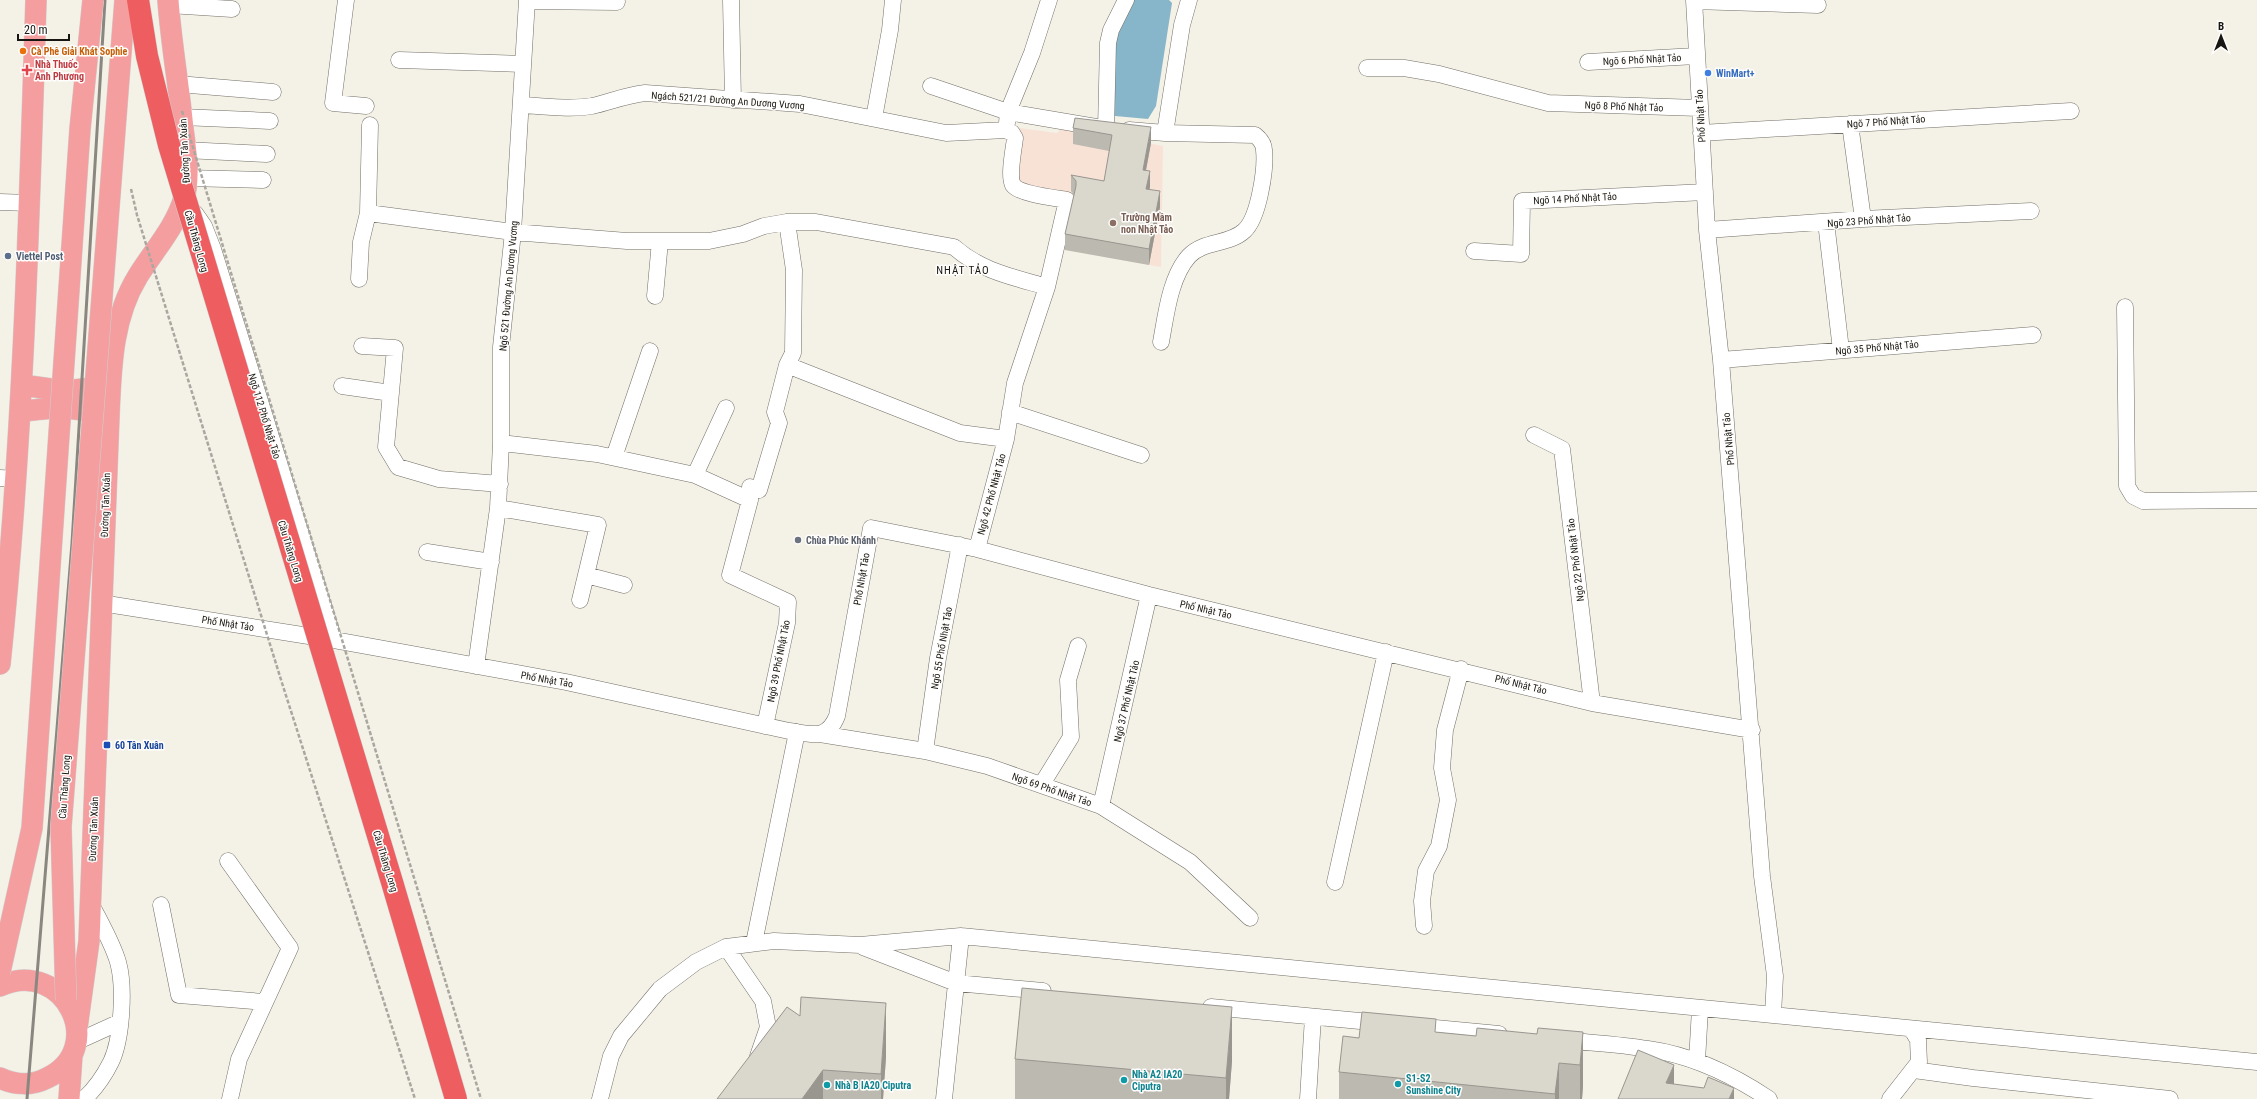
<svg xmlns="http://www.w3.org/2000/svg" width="2257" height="1099" font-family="'Roboto Condensed',sans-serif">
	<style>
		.education { fill: #f8e2d5 }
		.water { fill: #87b6ca }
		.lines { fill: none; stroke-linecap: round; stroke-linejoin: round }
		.minor-casing { stroke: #726f66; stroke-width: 17 }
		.major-casing { stroke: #d1d0d0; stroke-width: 22 }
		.minor { stroke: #fff; stroke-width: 16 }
		.major { stroke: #f59e9f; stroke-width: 21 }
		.rail { stroke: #898780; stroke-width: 3 }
		.major-bridge-casing { stroke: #d1d0d0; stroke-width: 22; stroke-linecap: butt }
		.highway-bridge-casing { stroke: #d1d0d0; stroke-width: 23; stroke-linecap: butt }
		.path-bridge { stroke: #a9a79f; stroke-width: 2.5; stroke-dasharray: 4 2; stroke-linecap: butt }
		.major-bridge { stroke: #f59e9f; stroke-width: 21 }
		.highway-bridge { stroke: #ee5d5f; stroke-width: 22 }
		.wall { fill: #bbb9b0 }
		.shaded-wall { fill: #999690 }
		.building { fill: #dad7cd; stroke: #999690 }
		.food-dot { fill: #e8710a; stroke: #fffefc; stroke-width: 1.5 }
		.health-dot { fill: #e0444e; stroke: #fffefc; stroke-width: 1.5 }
		.shop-dot { fill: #3f7fe0; stroke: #fffefc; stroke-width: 1.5 }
		.education-dot { fill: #8d6e63; stroke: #fffefc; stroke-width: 1.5 }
		.service-dot { fill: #5c6f8a; stroke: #fffefc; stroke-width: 1.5 }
		.worship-dot { fill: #6b7280; stroke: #fffefc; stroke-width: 1.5 }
		.transit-dot { fill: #1a4fb4; stroke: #fffefc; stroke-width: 1.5 }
		.culture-dot { fill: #0f9aa8; stroke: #fffefc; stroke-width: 1.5 }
		.labels { text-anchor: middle; stroke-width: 3; stroke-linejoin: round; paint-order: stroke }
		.food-label { font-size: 10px; font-weight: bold; fill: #c56008; stroke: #fffefc; text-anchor: start }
		.street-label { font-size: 10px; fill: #171612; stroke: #fffefc }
		.health-label { font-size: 10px; font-weight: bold; fill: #be3a42; stroke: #fffefc; text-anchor: start }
		.shop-label { font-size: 10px; font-weight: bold; fill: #366cbe; stroke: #fffefc; text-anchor: start }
		.education-label { font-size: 10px; font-weight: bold; fill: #785e54; stroke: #fffefc; text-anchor: start }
		.service-label { font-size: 10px; font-weight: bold; fill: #4e5e75; stroke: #fffefc; text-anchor: start }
		.worship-label { font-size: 10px; font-weight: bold; fill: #5b616d; stroke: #fffefc; text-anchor: start }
		.transit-label { font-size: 10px; font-weight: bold; fill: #164399; stroke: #fffefc; text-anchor: start }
		.culture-label { font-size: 10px; font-weight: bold; fill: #0d838f; stroke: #fffefc; text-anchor: start }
		.neighbourhood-label { font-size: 11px; letter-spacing: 1px; fill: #171612; stroke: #fffefc }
	</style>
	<rect width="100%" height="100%" fill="#f4f1e7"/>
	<path class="education" d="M 1063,127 L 1163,146 L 1161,267 L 1060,249 L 1070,196 L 1021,187 L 1015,176 L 1019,128 L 1057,133 Z"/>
	<path class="water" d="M 1132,0 L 1169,0 L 1172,3 L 1156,106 L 1148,119 L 1115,116 L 1110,113 L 1116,36 Z"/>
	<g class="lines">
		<defs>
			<path id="minor" d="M 346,0 L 333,103 L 366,106
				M 731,0 L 733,100
				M 1694,0 L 1707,230 L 1721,360 L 1762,876 L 1775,976 L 1773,1015
				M 527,1 L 617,2
				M 1694,1 L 1818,5
				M 169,5 L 232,9
				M 399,60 L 523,64
				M 1588,62 L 1696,56
				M 1367,68 L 1404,68 L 1439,74 L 1548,103 L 1699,108
				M 178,84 L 273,92
				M 931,86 L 1008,112 L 1096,127
				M 521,105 C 544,106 569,110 592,106 C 610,102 626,95 645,93 L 800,104 L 946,133 L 1006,130
				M 182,117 L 270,121
				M 874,118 L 890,30 L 893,0
				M 1007,123 L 1008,112 L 1032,53 L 1049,0
				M 1850,124 L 1863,219
				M 1106,129 L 1108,43 L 1111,30 L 1126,0
				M 1129,130 L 1165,133 L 1182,25 L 1189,0
				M 1701,133 L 2071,111
				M 185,150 L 267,154
				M 187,178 L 263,180
				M 0,202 L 29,203
				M 195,213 L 204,226 L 213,249 L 334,640
				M 368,213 L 513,232 L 627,241 L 709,241 L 743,234 L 764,226 L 787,222 L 816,222 L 954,247 C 981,271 1013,277 1047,287
				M 1826,222 L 1841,350
				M 1707,230 L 1863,219 L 2031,211
				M 1474,251 L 1521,254 L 1522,201 L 1705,192
				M 359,279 L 361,242 L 368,213 L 370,125
				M 655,296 L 660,241
				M 2125,307 L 2127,486 L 2133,496 L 2143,501 L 2257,500
				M 1161,342 C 1166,315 1170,277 1189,256 C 1204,240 1229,245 1244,231 C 1259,218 1266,168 1264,150 C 1264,143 1260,139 1255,135 L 1165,133
				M 362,346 L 395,348 L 386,447 L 398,467 L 439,479 L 500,484
				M 1721,360 L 2033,335
				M 787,365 L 960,433 L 1006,439
				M 342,386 L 391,393
				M 1010,412 L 1141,455
				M 1534,435 L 1562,449 L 1592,703
				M 501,443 L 597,454 L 695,475 L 750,500
				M 614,457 L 650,351
				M 695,475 L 726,408
				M 0,478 L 16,479
				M 498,508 L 598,525 L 580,600
				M 977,549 L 1006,439 L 1015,383 L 1047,287 L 1067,200 C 1055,198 1019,194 1013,185 C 1008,176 1014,148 1015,138 L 1012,133 L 1006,130
				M 427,552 L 491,562
				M 586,575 L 624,585
				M 101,603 L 334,640 L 566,682 L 789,731 C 811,734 827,741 837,716 L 871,528 L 977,549 L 1149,595 L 1592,703 L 1752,730
				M 476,666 L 498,508 L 501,443 L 501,347 L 513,232 L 527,0
				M 765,726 L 787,623 L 788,602 L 730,575 L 750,500 L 750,487 L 759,490 L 779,423 L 775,412 L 787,365 L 793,353 L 794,270 L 787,222
				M 820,734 L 925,751 L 987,766 L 1101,806 L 1190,862 L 1250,918
				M 925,751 L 938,658 L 960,545
				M 1042,784 L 1071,737 L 1068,680 L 1078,646
				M 1101,806 L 1149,595
				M 228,861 L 290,948 L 239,1059 L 230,1099
				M 1335,882 L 1386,652
				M 161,905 L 179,995 L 264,1002
				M 1424,926 L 1422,901 L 1426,871 L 1439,846 L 1448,800 L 1442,768 L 1445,730 L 1461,669
				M 754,943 L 797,732
				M 726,947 L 763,1001 L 768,1027 L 758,1056
				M 863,947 L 956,983 L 1043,991
				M 1211,1007 L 1381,1023
				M 1414,1026 L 1499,1034
				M 1562,1040 C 1590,1043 1619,1044 1648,1049 C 1691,1055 1733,1075 1769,1099
				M 76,1042 L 120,1022
				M 1697,1061 L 1700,1009
				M 1914,1070 L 1973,1078 L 2170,1099
				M 84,1099 C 96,1088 104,1076 111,1062 C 122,1039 125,987 118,962 C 112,942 100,922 91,904
				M 600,1099 L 611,1056 L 621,1036 L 660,989 L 696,962 L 726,947 L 774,941 L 860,945 L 961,936 L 2257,1062
				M 944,1099 L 961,936
				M 1308,1099 L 1313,1017
				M 1890,1099 L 1919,1062 L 1918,1040 L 1912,1030"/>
			<path id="major" d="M 22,385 L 65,391 L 110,386
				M 20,412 C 54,406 76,407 109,416
				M 0,664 C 23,443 29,222 36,0
				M 0,986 C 65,957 109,1049 47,1078 C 32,1086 15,1085 0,1078
				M 77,1028 L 89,941 L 109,416 C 111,368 112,318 138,276 C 154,250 175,228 184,198 C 190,177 186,151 183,129 C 179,86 171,43 168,0
				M 69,1099 L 72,1055"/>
		</defs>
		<use href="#minor" class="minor-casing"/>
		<use href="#major" class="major-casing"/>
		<use href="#minor" class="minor"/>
		<use href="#major" class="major"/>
		<path class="rail" d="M 27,1099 L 72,543 L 105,0"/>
		<defs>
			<path id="major-bridge" d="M 0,972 L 32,828 L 80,129 L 93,0
				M 66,1000 L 61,827 L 125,0"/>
			<path id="highway-bridge" d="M 138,0 L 147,56 L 169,145 L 392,882 L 456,1099"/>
		</defs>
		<use href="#major-bridge" class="major-bridge-casing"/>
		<use href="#highway-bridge" class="highway-bridge-casing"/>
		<path class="path-bridge" d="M 182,111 L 481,1099
			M 131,189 L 137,215 L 282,683 L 415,1099"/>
		<use href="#major-bridge" class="major-bridge"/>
		<use href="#highway-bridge" class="highway-bridge"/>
	</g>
	<path class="wall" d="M 1075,118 L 1151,143 L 1146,170 L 1150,187 L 1149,189 L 1160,207 L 1149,265 L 1065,250 L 1065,234 L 1074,195 L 1071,191 L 1071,175 L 1104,181 L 1109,151 L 1073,144 L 1073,128 Z
		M 800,1016 L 886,1057 L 883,1099 L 717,1099 Z
		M 1436,1032 L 1476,1036 L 1583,1032 L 1583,1086 L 1582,1099 L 1339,1099 L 1339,1072 L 1359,1038 Z
		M 1015,1059 L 1232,1061 L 1229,1099 L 1015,1099 Z"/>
	<path class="shaded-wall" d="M 1151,127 L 1151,143 L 1143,186 L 1143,170 Z
		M 1150,171 L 1150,187 L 1146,205 L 1146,189 Z
		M 1160,191 L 1160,207 L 1149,265 L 1149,249 Z
		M 886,1003 L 886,1057 L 883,1099 L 881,1099 L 881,1074 Z
		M 1232,1007 L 1232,1061 L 1229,1099 L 1226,1099 L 1226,1078 Z
		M 1583,1032 L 1583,1086 L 1582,1099 L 1580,1099 L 1580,1065 Z
		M 1559,1063 L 1559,1099 L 1555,1099 L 1555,1094 Z
		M 1674,1065 L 1674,1099 L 1666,1083 Z
		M 823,1070 L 823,1099 L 802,1099 Z
		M 1734,1088 L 1734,1099 L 1729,1099 Z"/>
	<path class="building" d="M 1075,118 L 1151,127 L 1143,170 L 1150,171 L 1146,189 L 1160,191 L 1149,249 L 1065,234 L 1076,186 L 1076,181 L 1071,175 L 1104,181 L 1112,135 L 1073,128 Z
		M 1022,988 L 1232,1007 L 1226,1078 L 1015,1059 Z
		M 801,997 L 886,1003 L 881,1074 L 823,1070 L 802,1099 L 717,1099 L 787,1007 L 800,1016 Z
		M 1362,1012 L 1436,1019 L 1435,1032 L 1476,1036 L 1477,1028 L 1537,1034 L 1538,1028 L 1583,1032 L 1580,1065 L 1559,1063 L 1555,1094 L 1339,1072 L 1343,1036 L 1359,1038 Z
		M 1638,1050 L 1674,1065 L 1666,1083 L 1704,1088 L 1708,1077 L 1734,1088 L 1729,1099 L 1618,1099 Z"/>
	<circle class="food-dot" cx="23" cy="51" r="4"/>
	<path class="health-dot" d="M25 64h4v4h4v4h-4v4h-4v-4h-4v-4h4z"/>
	<circle class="shop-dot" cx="1708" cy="73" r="4"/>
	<circle class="education-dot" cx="1113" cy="223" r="4"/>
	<circle class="service-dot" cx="8" cy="256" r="4"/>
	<circle class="worship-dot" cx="798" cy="540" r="4"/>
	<rect class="transit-dot" x="103" y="741" width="8" height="8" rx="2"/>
	<g class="culture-dot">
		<circle cx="1124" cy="1080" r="4"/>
		<circle cx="1398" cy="1084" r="4"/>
		<circle cx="827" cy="1085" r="4"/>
	</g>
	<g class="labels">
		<g class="food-label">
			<text x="31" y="55">Cà Phê Giải Khát Sophie</text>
		</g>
		<g class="street-label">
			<text transform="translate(1642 59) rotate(-3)" y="4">Ngõ 6 Phố Nhật Tảo</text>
			<text transform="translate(728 100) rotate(4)" y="4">Ngách 521/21 Đường An Dương Vương</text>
			<text transform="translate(1624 106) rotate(2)" y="4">Ngõ 8 Phố Nhật Tảo</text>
			<text transform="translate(1700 116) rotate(-93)" y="4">Phố Nhật Tảo</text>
			<text transform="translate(1886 121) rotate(-4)" y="4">Ngõ 7 Phố Nhật Tảo</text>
			<text transform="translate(184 151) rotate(-93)" y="4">Đường Tân Xuân</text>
			<text transform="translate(1575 198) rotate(-3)" y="4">Ngõ 14 Phố Nhật Tảo</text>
			<text transform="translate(1869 220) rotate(-4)" y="4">Ngõ 23 Phố Nhật Tảo</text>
			<text transform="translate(197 241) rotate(74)" y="4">Cầu Thăng Long</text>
			<text transform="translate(508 286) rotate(-85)" y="4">Ngõ 521 Đường An Dương Vương</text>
			<text transform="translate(1877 347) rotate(-5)" y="4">Ngõ 35 Phố Nhật Tảo</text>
			<text transform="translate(265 416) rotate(73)" y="4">Ngõ 112 Phố Nhật Tảo</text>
			<text transform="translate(1728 439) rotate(-95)" y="4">Phố Nhật Tảo</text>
			<text transform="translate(991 494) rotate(-75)" y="4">Ngõ 42 Phố Nhật Tảo</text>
			<text transform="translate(105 505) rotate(-88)" y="4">Đường Tân Xuân</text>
			<text transform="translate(291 551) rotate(73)" y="4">Cầu Thăng Long</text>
			<text transform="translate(1575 560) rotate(-97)" y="4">Ngõ 22 Phố Nhật Tảo</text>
			<text transform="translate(861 579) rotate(-80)" y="4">Phố Nhật Tảo</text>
			<text transform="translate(1206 609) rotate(13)" y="4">Phố Nhật Tảo</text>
			<text transform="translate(228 623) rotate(9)" y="4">Phố Nhật Tảo</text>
			<text transform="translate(941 648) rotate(-80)" y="4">Ngõ 55 Phố Nhật Tảo</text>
			<text transform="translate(778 661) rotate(-79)" y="4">Ngõ 39 Phố Nhật Tảo</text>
			<text transform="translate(547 679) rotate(10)" y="4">Phố Nhật Tảo</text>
			<text transform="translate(1521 684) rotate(14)" y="4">Phố Nhật Tảo</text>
			<text transform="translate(1126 701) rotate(-77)" y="4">Ngõ 37 Phố Nhật Tảo</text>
			<text transform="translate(64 787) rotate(-86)" y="4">Cầu Thăng Long</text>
			<text transform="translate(1052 789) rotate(19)" y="4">Ngõ 69 Phố Nhật Tảo</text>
			<text transform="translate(93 829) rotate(-88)" y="4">Đường Tân Xuân</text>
			<text transform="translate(386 861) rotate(73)" y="4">Cầu Thăng Long</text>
		</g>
		<g class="health-label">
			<text x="35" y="68">Nhà Thuốc<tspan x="35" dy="12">Anh Phương</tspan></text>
		</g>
		<g class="shop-label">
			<text x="1716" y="77">WinMart+</text>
		</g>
		<g class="education-label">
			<text x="1121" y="221">Trường Mầm<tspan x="1121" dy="12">non Nhật Tảo</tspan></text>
		</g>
		<g class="service-label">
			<text x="16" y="260">Viettel Post</text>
		</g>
		<g class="worship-label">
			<text x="806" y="544">Chùa Phúc Khánh</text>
		</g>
		<g class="transit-label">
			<text x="115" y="749">60 Tân Xuân</text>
		</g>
		<g class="culture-label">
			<text x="1132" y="1078">Nhà A2 IA20<tspan x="1132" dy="12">Ciputra</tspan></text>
			<text x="1406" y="1082">S1-S2<tspan x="1406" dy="12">Sunshine City</tspan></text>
			<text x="835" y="1089">Nhà B IA20 Ciputra</text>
		</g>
		<g class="neighbourhood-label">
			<text x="963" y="274">NHẬT TẢO</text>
		</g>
	</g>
	<g transform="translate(2221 36)" stroke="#fffefc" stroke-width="3" paint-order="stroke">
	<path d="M0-3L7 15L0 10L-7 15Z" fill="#171612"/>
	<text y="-6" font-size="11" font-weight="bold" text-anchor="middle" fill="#171612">B</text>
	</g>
	<path d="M18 34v6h51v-6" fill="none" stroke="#171612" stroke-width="2"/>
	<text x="24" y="34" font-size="12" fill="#171612" stroke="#fffefc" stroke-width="3" paint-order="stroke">20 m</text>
</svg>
